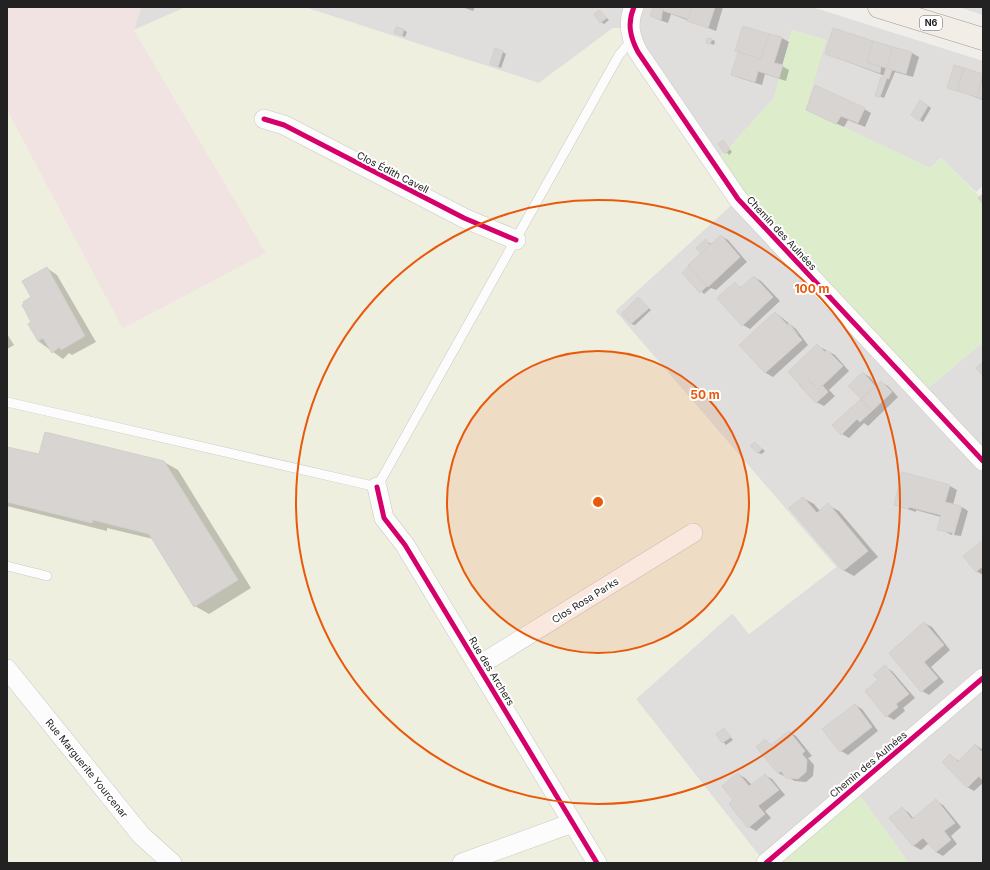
<svg xmlns="http://www.w3.org/2000/svg" width="990" height="870" font-family="Inter,sans-serif">
	<style>
		.residential { fill: #dfdedc }
		.commercial { fill: #f1e3e1 }
		.farmland { fill: #efefdf }
		.grass { fill: #ddeccb }
		.shadow { fill: #0003 }
		.building { fill: #d7d4d2; stroke: #d3d0cc }
		.lines { fill: none; stroke-linecap: round; stroke-linejoin: round }
		.lane-casing { stroke: #c9c8c7; stroke-width: 10 }
		.street-casing { stroke: #c9c8c7; stroke-width: 20 }
		.primary-casing { stroke: #a79c86; stroke-width: 23 }
		.lane { stroke: #fdfcfc; stroke-width: 9 }
		.street { stroke: #fdfcfc; stroke-width: 19 }
		.primary { stroke: #f3ede7; stroke-width: 22 }
		.cycleway-casing { stroke: #fff; stroke-width: 8 }
		.cycleway { stroke: #d6006c; stroke-width: 5 }
		.ring { fill: none; stroke: #e8590c; stroke-width: 2 }
		.labels { text-anchor: middle; stroke-width: 4; stroke-linejoin: round; paint-order: stroke }
		.shield { fill: #fff; stroke: #646464; stroke-width: 1 }
		.shield-label { font-size: 9px; font-weight: bold; fill: #222 }
		.street-label { font-size: 10px; fill: #222; stroke: #fff }
		.centre { fill: #e8590c; stroke: #fff; stroke-width: 2 }
		.ring-label { font-size: 12px; text-anchor: middle; font-weight: bold; fill: #e8590c; stroke: #fff; stroke-width: 4; stroke-linejoin: round; paint-order: stroke }
	</style>
	<rect width="100%" height="100%" fill="#f0eeeb"/>
	<path class="residential" d="M 141,7 L 186,7 L 134,30 Z
		M 304,7 L 812,7 L 983,61 L 983,186 L 976,192 L 941,158 L 930,168 L 805,109 L 826,40 L 792,30 L 774,98 L 727,150 L 712,162 L 613,28 L 539,83 Z
		M 958,7 L 983,7 L 983,15 Z
		M 738,199 L 921,394 L 983,342 L 983,863 L 909,863 L 858,793 L 765,863 L 636,699 L 733,613 L 749,634 L 836,567 L 615,311 Z"/>
	<path class="commercial" d="M 7,7 L 141,7 L 134,30 L 266,253 L 122,329 L 7,110 Z"/>
	<path class="farmland" d="M 186,7 L 304,7 L 539,83 L 613,28 L 629,28 L 738,199 L 615,311 L 836,567 L 749,634 L 732,613 L 636,699 L 765,863 L 7,863 L 7,110 L 123,329 L 266,253 L 134,30 Z"/>
	<path class="grass" d="M 792,30 L 826,40 L 806,109 L 930,168 L 941,158 L 983,200 L 983,342 L 921,394 L 712,162 L 727,150 L 774,98 Z
		M 858,793 L 909,863 L 780,863 Z"/>
	<path class="shadow" d="M 462,7 L 475,7 L 473,11 Z
		M 654,7 L 723,7 L 716,31 L 671,14 L 668,23 L 659,20 L 652,16 Z
		M 599,11 L 609,20 L 604,24 L 601,22 Z
		M 834,29 L 912,53 L 919,57 L 913,77 L 895,72 L 884,98 L 876,95 L 885,76 L 826,54 Z
		M 404,30 L 407,32 L 405,37 L 398,34 Z
		M 782,38 L 789,42 L 782,66 L 789,70 L 786,81 L 765,74 L 762,85 L 739,78 L 732,74 L 739,52 Z
		M 712,40 L 715,41 L 714,45 L 707,42 Z
		M 503,52 L 506,54 L 501,68 L 491,64 Z
		M 955,66 L 983,75 L 983,100 L 948,87 Z
		M 924,103 L 931,108 L 923,122 L 912,115 Z
		M 864,109 L 871,113 L 865,127 L 848,120 L 844,127 L 807,110 Z
		M 723,141 L 732,152 L 729,155 L 720,144 Z
		M 721,236 L 728,240 L 747,262 L 716,290 L 711,288 L 704,294 L 684,273 L 702,254 L 706,241 L 712,244 Z
		M 47,268 L 57,275 L 96,342 L 72,355 L 69,353 L 63,359 L 38,341 L 32,322 Z
		M 754,277 L 761,281 L 780,301 L 750,329 L 743,325 L 735,284 L 742,288 Z
		M 638,298 L 651,310 L 635,325 L 631,324 Z
		M 776,313 L 796,329 L 808,345 L 773,377 L 766,373 L 741,345 Z
		M 7,334 L 14,345 L 7,349 Z
		M 818,346 L 835,355 L 849,371 L 829,390 L 835,396 L 824,406 L 816,402 L 800,386 Z
		M 863,373 L 870,377 L 877,386 L 881,382 L 888,386 L 898,397 L 868,426 L 864,423 L 849,438 L 842,434 L 862,399 L 849,386 Z
		M 755,443 L 765,451 L 762,454 L 758,453 Z
		M 7,448 L 40,456 L 164,462 L 178,470 L 251,588 L 209,614 L 195,606 L 153,539 L 107,528 L 107,531 L 7,506 Z
		M 950,486 L 957,490 L 953,505 L 961,507 L 952,535 L 939,529 L 941,517 L 916,510 L 916,512 L 895,505 Z
		M 803,498 L 814,504 L 820,511 L 828,505 L 839,511 L 878,557 L 854,576 L 843,570 Z
		M 962,507 L 968,511 L 961,536 L 954,535 Z
		M 983,541 L 983,575 L 976,571 Z
		M 924,623 L 932,627 L 950,650 L 931,667 L 944,682 L 929,695 L 922,691 Z
		M 885,667 L 892,671 L 915,698 L 903,708 L 905,711 L 894,720 L 887,716 L 880,681 Z
		M 855,705 L 862,709 L 878,731 L 848,755 L 841,751 Z
		M 724,730 L 733,740 L 726,745 L 717,735 Z
		M 789,732 L 796,736 L 812,756 L 808,758 L 814,765 L 813,776 L 806,782 L 795,781 L 778,773 L 765,741 L 773,745 Z
		M 976,745 L 983,750 L 983,783 L 974,791 L 967,787 L 950,755 L 960,762 Z
		M 738,774 L 745,778 L 752,785 L 765,775 L 772,779 L 785,795 L 765,811 L 771,818 L 756,831 L 749,827 L 735,800 Z
		M 936,801 L 943,805 L 961,827 L 951,836 L 957,844 L 943,856 L 936,852 L 929,843 L 921,850 L 914,846 L 891,818 L 902,808 L 909,813 L 914,819 Z"/>
	<path class="building" d="M 653,7 L 663,7 L 661,20 L 650,16 Z
		M 663,7 L 692,7 L 688,19 L 664,11 L 662,10 Z
		M 692,7 L 715,7 L 708,28 L 687,21 Z
		M 599,10 L 607,18 L 600,23 L 594,14 Z
		M 743,26 L 769,34 L 761,59 L 735,51 Z
		M 396,27 L 404,29 L 402,36 L 394,33 Z
		M 833,28 L 873,41 L 867,62 L 881,67 L 880,73 L 825,54 Z
		M 769,34 L 782,37 L 774,63 L 783,65 L 779,78 L 758,71 L 755,82 L 731,75 L 738,52 L 761,59 Z
		M 707,38 L 712,39 L 710,44 L 706,43 Z
		M 873,41 L 893,47 L 886,68 L 867,62 Z
		M 893,47 L 912,52 L 906,74 L 886,68 Z
		M 495,48 L 503,51 L 498,67 L 490,64 Z
		M 954,65 L 964,68 L 957,91 L 947,88 Z
		M 886,68 L 892,70 L 889,79 L 887,78 L 880,97 L 875,96 L 881,77 L 883,78 Z
		M 964,68 L 983,74 L 977,97 L 957,91 Z
		M 983,78 L 983,99 L 977,97 Z
		M 815,85 L 865,108 L 858,123 L 841,116 L 836,124 L 806,110 Z
		M 920,100 L 928,106 L 919,121 L 911,115 Z
		M 723,140 L 730,149 L 725,154 L 718,144 Z
		M 983,194 L 983,204 L 978,198 Z
		M 721,235 L 740,257 L 708,287 L 688,265 Z
		M 706,239 L 710,245 L 701,254 L 696,248 Z
		M 689,266 L 707,286 L 700,293 L 682,273 Z
		M 47,267 L 85,336 L 61,350 L 59,347 L 52,353 L 43,338 L 38,341 L 28,324 L 31,322 L 22,305 L 24,304 L 23,302 L 31,297 L 22,281 Z
		M 754,276 L 773,297 L 742,326 L 717,298 L 735,282 L 740,288 Z
		M 638,297 L 649,308 L 631,324 L 621,314 Z
		M 775,312 L 802,340 L 765,373 L 739,345 Z
		M 789,323 L 798,335 L 797,335 L 787,325 Z
		M 817,344 L 825,352 L 827,350 L 843,366 L 818,390 L 808,379 L 801,386 L 788,372 Z
		M 983,362 L 983,376 L 976,368 Z
		M 863,372 L 875,386 L 861,399 L 848,386 Z
		M 808,379 L 818,390 L 822,385 L 828,392 L 816,403 L 799,385 L 801,386 Z
		M 881,381 L 892,392 L 872,411 L 861,399 Z
		M 861,399 L 872,411 L 860,422 L 857,419 L 841,435 L 832,425 Z
		M 45,432 L 164,461 L 238,580 L 194,607 L 149,534 L 93,520 L 92,523 L 7,502 L 7,447 L 39,454 Z
		M 755,442 L 762,449 L 758,453 L 750,446 Z
		M 902,472 L 950,485 L 945,502 L 961,506 L 954,533 L 937,530 L 941,515 L 909,507 L 908,509 L 894,505 Z
		M 803,497 L 817,513 L 828,503 L 868,551 L 843,571 L 789,508 Z
		M 983,540 L 983,566 L 976,572 L 963,556 Z
		M 924,622 L 944,645 L 924,662 L 938,678 L 921,692 L 889,653 Z
		M 885,665 L 909,694 L 896,704 L 898,707 L 886,717 L 865,691 L 878,680 L 873,675 Z
		M 855,704 L 872,727 L 840,752 L 822,729 Z
		M 724,728 L 731,737 L 722,743 L 716,734 Z
		M 789,731 L 805,751 L 802,754 L 807,760 L 806,772 L 798,779 L 786,778 L 781,771 L 778,774 L 756,747 L 765,739 L 771,745 Z
		M 975,744 L 983,753 L 983,781 L 979,776 L 967,788 L 942,762 L 950,754 L 958,762 Z
		M 738,773 L 749,786 L 765,774 L 779,790 L 758,806 L 765,814 L 748,828 L 729,804 L 733,800 L 722,786 Z
		M 936,799 L 955,823 L 944,831 L 951,840 L 936,852 L 923,838 L 913,846 L 889,818 L 902,807 L 912,819 Z"/>
	<g class="lines">
		<defs>
			<path id="lane" d="M 7,402 L 377,487 L 619,55 L 632,40
				M 7,566 L 47,576"/>
			<path id="street" d="M 634,7 C 627,23 630,37 638,52 L 738,199 L 983,461
				M 264,119 L 284,125 L 464,218 L 516,240
				M 377,487 L 384,518 L 405,545 L 597,863
				M 478,666 L 693,533
				M 7,669 L 141,835 L 172,863
				M 462,863 L 572,823
				M 766,863 L 983,678"/>
			<path id="primary" d="M 879,7 L 983,39"/>
		</defs>
		<use href="#lane" class="lane-casing"/>
		<use href="#street" class="street-casing"/>
		<use href="#primary" class="primary-casing"/>
		<use href="#lane" class="lane"/>
		<use href="#street" class="street"/>
		<use href="#primary" class="primary"/>
		<defs>
			<path id="cycleway" d="M 634,7 C 627,23 630,37 638,52 L 738,199 L 983,461
				M 264,119 L 284,125 L 464,218 L 516,240
				M 377,487 L 384,518 L 405,545 L 597,863
				M 766,863 L 983,678"/>
		</defs>
		<use href="#cycleway" class="cycleway-casing"/>
		<use href="#cycleway" class="cycleway"/>
	</g>
	<circle cx="598" cy="502" r="151" fill="#e8590c" fill-opacity=".12"/>
	<g class="ring">
		<circle cx="598" cy="502" r="151"/>
		<circle cx="598" cy="502" r="302"/>
	</g>
	<g class="labels">
		<rect class="shield" x="920" y="16" width="22" height="14" rx="3"/>
		<g class="shield-label">
			<text x="931" y="26">N6</text>
		</g>
		<g class="street-label">
			<text transform="translate(393 172) rotate(27)" y="4">Clos Édith Cavell</text>
			<text transform="translate(782 233) rotate(47)" y="4">Chemin des Aulnées</text>
			<text transform="translate(585 600) rotate(-32)" y="4">Clos Rosa Parks</text>
			<text transform="translate(492 671) rotate(59)" y="4">Rue des Archers</text>
			<text transform="translate(868 764) rotate(-40)" y="4">Chemin des Aulnées</text>
			<text transform="translate(87 768) rotate(51)" y="4">Rue Marguerite Yourcenar</text>
		</g>
	</g>
	<circle cx="598" cy="502" r="6" class="centre"/>
	<g class="ring-label">
		<text x="812" y="293">100 m</text>
		<text x="705" y="399">50 m</text>
	</g>
	<rect width="990" height="870" fill="none" stroke="#222222" stroke-width="16"/>
</svg>
